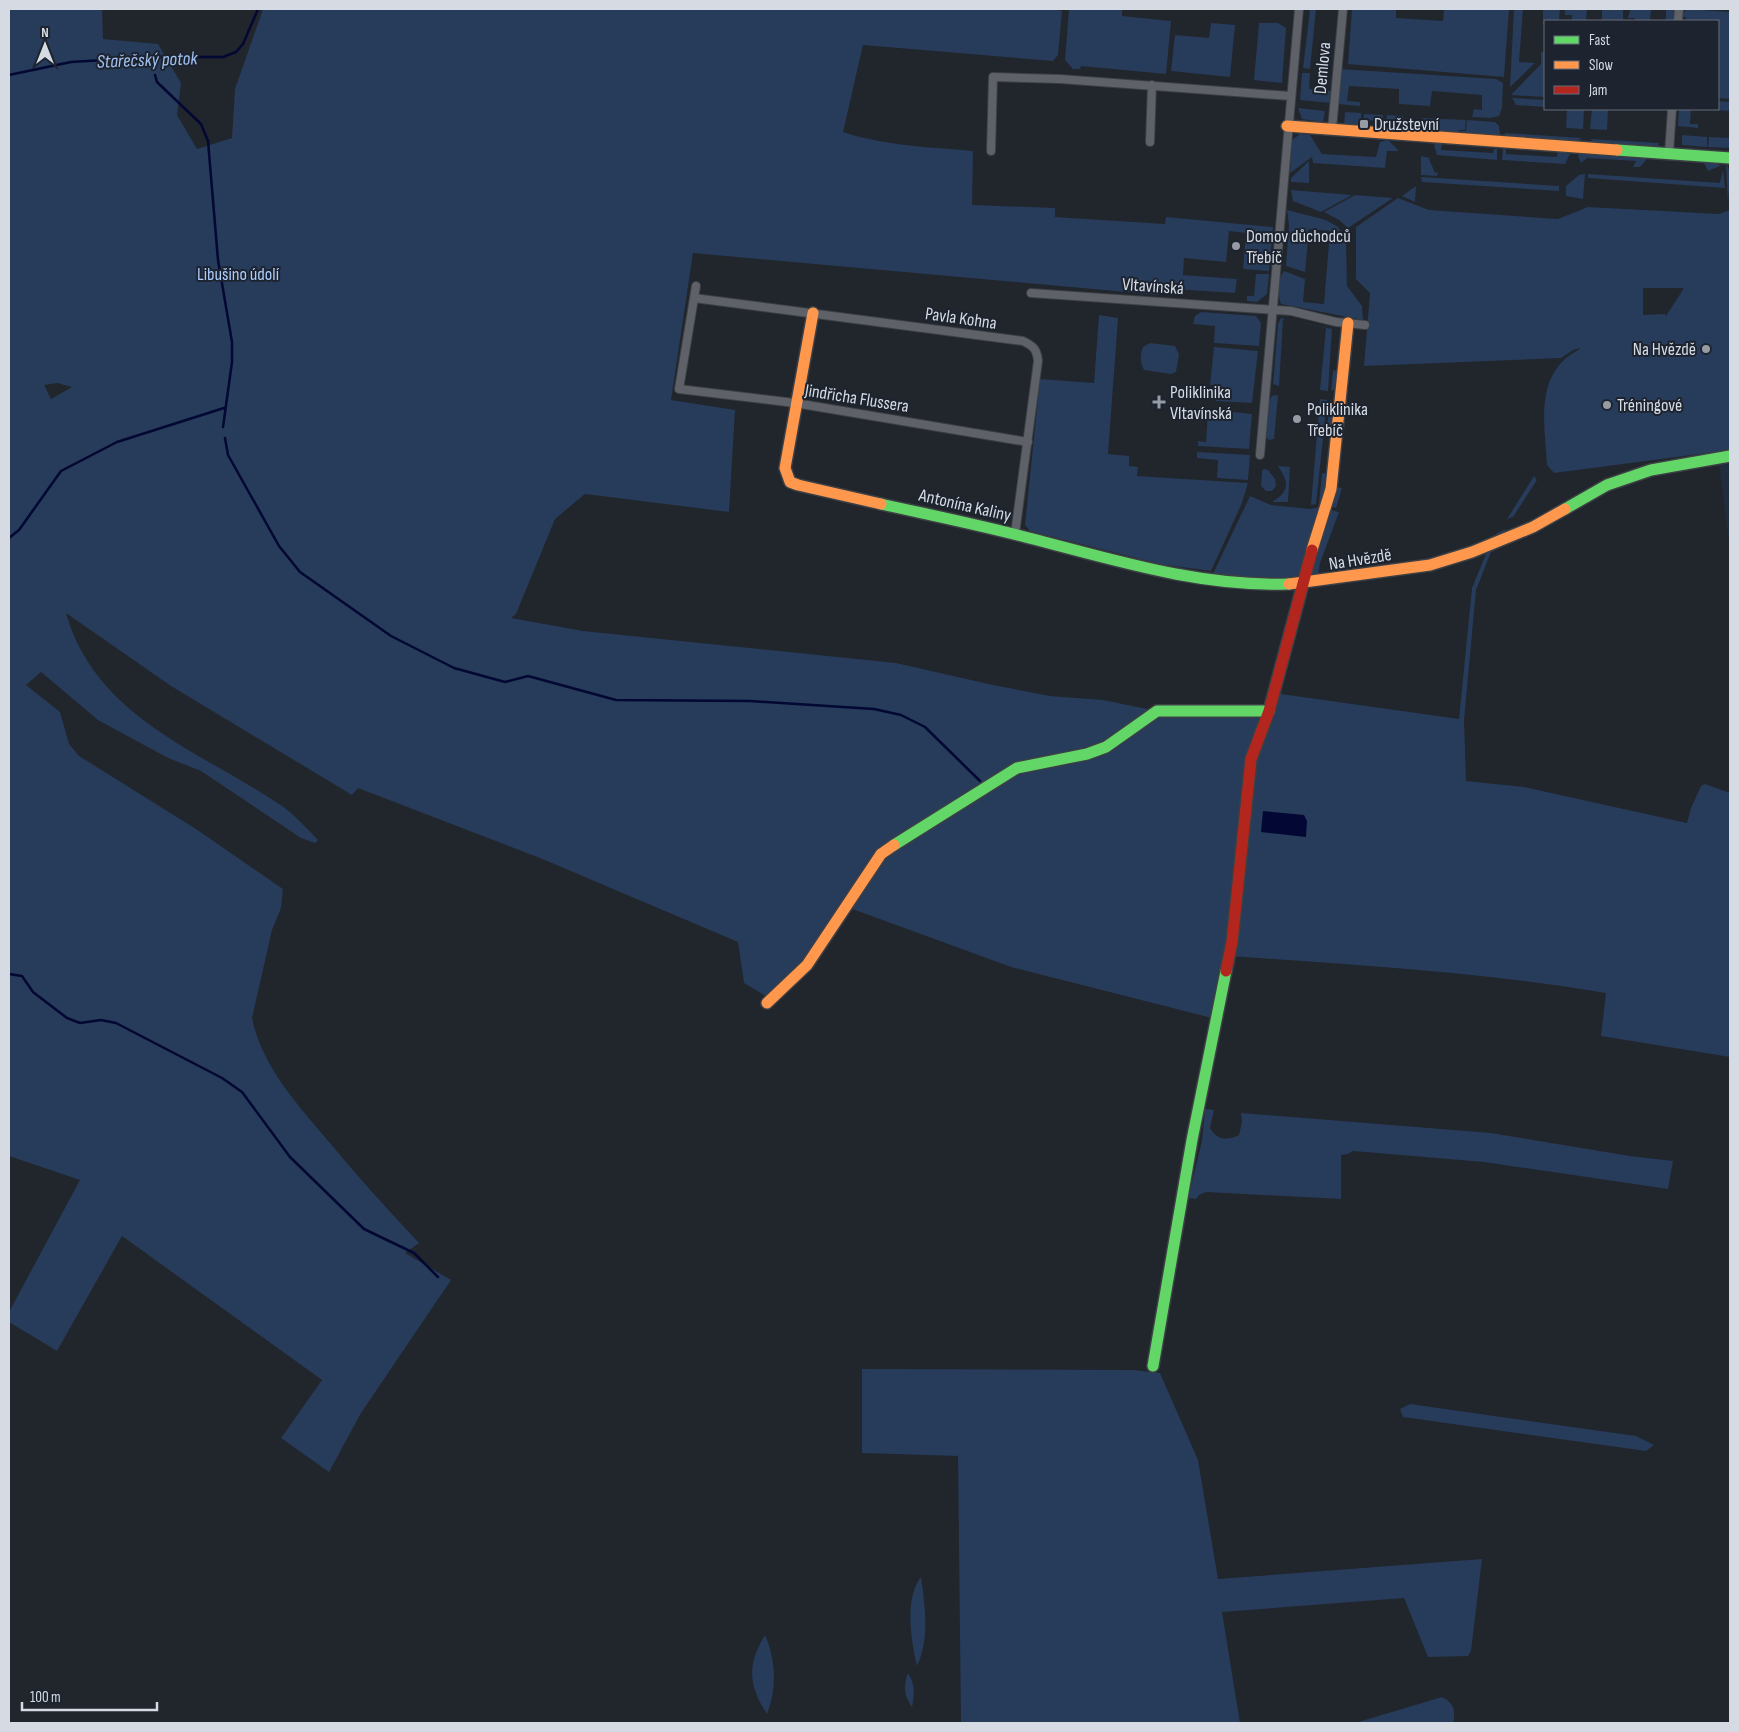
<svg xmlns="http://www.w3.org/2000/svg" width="1739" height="1732" font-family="'Sofia Sans Condensed',sans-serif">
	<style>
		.built { fill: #212c3c }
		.green { fill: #273b5a; fill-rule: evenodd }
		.water { fill: #030733 }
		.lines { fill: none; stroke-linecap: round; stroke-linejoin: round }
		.stream { stroke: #030733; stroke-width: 2.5 }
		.street-casing { stroke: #3c4045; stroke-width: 10 }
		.fast-casing { stroke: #3c4045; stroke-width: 14 }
		.slow-casing { stroke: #3c4045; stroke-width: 14 }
		.jam-casing { stroke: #3c4045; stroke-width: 14 }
		.street { stroke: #5e6268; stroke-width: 8 }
		.fast { stroke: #63d668; stroke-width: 11 }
		.slow { stroke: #ff974d; stroke-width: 11 }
		.jam { stroke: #b3261e; stroke-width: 11 }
		.poi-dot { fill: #979ba3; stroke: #1d2430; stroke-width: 2 }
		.labels { text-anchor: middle; stroke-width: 4; stroke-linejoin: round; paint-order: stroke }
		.street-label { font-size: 18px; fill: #d6dbe3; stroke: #1d2430 }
		.poi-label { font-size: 18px; fill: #d6dbe3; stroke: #1d2430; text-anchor: start }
		.park-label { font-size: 18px; fill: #acccfc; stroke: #1d2430 }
		.water-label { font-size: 19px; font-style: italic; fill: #a2c1f0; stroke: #1d2430 }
	</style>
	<rect width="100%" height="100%" fill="#21252c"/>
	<path class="built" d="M 1730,463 L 1730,551 L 1719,464 Z"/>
	<path class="green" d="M 9,9 L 102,9 L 103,39 L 158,44 L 181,83 L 177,115 L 197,149 L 232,138 L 235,89 L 263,9 L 1053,9 L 1062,11 L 1058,55 L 1053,61 L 863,45 L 843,132 C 885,146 930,147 973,151 L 972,205 L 1055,208 L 1055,217 L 1165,224 L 1166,217 L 1273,227 L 1269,271 L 1243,269 L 1246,233 L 1229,231 L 1226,262 L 1184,258 L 1183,275 L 1237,279 L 1235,293 L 1159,288 L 1159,295 L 693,253 L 671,400 L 735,410 L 729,512 L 585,494 L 555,519 L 516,614 L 511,618 L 583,631 L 896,663 L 993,685 L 1050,696 L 1103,700 L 1157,711 L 1268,711 L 1274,693 L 1459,719 L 1472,588 L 1488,549 L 1497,533 L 1506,529 L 1493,547 L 1476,590 L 1464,720 L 1466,781 L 1524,787 L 1687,823 L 1691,808 L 1701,786 L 1705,784 L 1730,793 L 1730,1057 L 1601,1036 L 1606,993 C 1482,972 1355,965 1230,956 L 1212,1018 L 1011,967 L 847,907 L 807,965 L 769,998 L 744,983 L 738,942 L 540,858 L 358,788 L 352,795 L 171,686 L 66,613 C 96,718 201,751 282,806 C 295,815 307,829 318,840 L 315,843 L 301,838 L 201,771 L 168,758 L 98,720 L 41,672 L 26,685 L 60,712 L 69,744 L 79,756 L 196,829 L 283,889 L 281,908 L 272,930 L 252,1018 C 262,1067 299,1106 330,1143 C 359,1178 389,1211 419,1243 L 405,1253 L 451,1280 L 361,1413 L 329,1472 L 281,1438 L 322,1380 L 122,1236 L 57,1351 L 9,1322 L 9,1312 L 80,1180 L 9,1156 ZM 57,383 L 72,387 L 51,399 L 44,385 Z
		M 1069,9 L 1122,9 L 1122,16 L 1171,21 L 1166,74 L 1081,66 L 1080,69 L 1073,69 L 1065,60 Z
		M 1310,9 L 1316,9 L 1310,69 L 1303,68 Z
		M 1352,9 L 1396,9 L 1396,18 L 1443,21 L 1444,9 L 1509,9 L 1504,77 L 1348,64 Z
		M 1514,9 L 1523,9 L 1519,62 L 1535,63 L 1510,87 Z
		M 1543,9 L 1560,9 L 1559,21 L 1545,21 L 1545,24 L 1543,24 Z
		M 1565,9 L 1587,9 L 1586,21 L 1572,21 L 1572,15 L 1565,15 Z
		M 1602,9 L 1623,9 L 1623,21 L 1602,21 Z
		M 1666,9 L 1675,9 L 1674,21 L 1666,21 Z
		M 1687,9 L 1730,12 L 1730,99 L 1718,98 L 1718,21 L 1688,21 L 1682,14 Z
		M 1630,10 L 1651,10 L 1650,21 L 1635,21 L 1635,18 L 1628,18 Z
		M 1211,23 L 1235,25 L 1230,77 L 1171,71 L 1175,35 L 1209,38 Z
		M 1259,23 L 1278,23 L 1286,28 L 1282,83 L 1254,80 Z
		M 1541,52 L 1545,52 L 1545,97 L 1511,95 L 1541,64 Z
		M 1340,69 L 1496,79 L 1503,83 L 1502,108 L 1499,116 L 1490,118 L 1472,117 L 1474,109 L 1482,110 L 1482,95 L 1432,91 L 1430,106 L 1399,104 L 1399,89 L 1349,86 L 1347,101 L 1360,102 L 1360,106 L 1337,104 Z
		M 1302,73 L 1310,73 L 1309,89 L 1332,91 L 1331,103 L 1300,100 Z
		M 1512,98 L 1545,100 L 1545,107 L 1516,105 Z
		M 1718,101 L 1730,102 L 1730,111 L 1696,109 L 1718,109 Z
		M 1298,108 L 1325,111 L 1323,122 L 1302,119 Z
		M 1567,109 L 1584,109 L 1583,129 L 1566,128 Z
		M 1592,109 L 1608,109 L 1607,130 L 1590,129 Z
		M 1679,109 L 1691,109 L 1690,124 L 1698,124 L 1698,128 L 1678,126 Z
		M 1345,112 L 1361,113 L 1361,124 L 1344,125 Z
		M 1364,114 L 1383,115 L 1382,121 L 1363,120 Z
		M 1387,115 L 1403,116 L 1402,127 L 1409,128 L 1408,130 L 1386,125 Z
		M 1422,118 L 1466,120 L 1465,130 L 1459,130 L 1459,135 L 1418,131 L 1416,128 L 1421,128 Z
		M 1467,120 L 1495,122 L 1499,126 L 1500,134 L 1497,137 L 1462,135 L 1462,131 L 1466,131 Z
		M 1505,133 L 1582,138 L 1577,141 L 1504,137 Z
		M 1300,134 L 1310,135 L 1322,154 L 1376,157 L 1380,142 L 1388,140 L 1399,151 L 1387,151 L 1385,168 L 1313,163 L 1312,157 L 1290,173 L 1292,140 Z
		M 1682,135 L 1707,137 L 1707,147 L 1682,145 Z
		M 1709,137 L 1730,138 L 1730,148 L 1708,147 Z
		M 1590,139 L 1659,143 L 1658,147 L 1595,143 Z
		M 1438,142 L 1442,143 L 1441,150 L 1493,153 L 1494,149 L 1497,149 L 1497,160 L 1437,155 L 1434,145 Z
		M 1503,149 L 1506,149 L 1506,154 L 1557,157 L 1558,151 L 1570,154 L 1565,164 L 1502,160 Z
		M 1580,152 L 1717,161 L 1720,166 L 1708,171 L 1704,163 L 1647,159 L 1640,167 L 1633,167 L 1636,161 L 1587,158 L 1581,163 L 1578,156 Z
		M 1421,156 L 1430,158 L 1429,159 L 1435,173 L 1438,172 L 1437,176 L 1421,175 Z
		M 1309,161 L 1309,183 L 1291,182 L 1291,178 Z
		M 1726,163 L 1730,172 L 1728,204 Z
		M 1723,170 L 1725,188 L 1588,178 L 1588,174 L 1720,183 Z
		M 1585,174 L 1583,199 L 1566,196 L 1566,186 L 1579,175 Z
		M 1421,177 L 1559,186 L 1559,191 L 1422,182 Z
		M 1416,186 L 1415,202 L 1402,196 Z
		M 1291,190 L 1352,195 L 1321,212 L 1293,201 Z
		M 1355,195 L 1393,198 L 1348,228 L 1339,220 L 1324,212 Z
		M 1398,198 L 1429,210 L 1558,219 L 1588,207 L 1719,214 L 1730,210 L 1730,450 L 1554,473 L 1547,465 C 1545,430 1536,385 1565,359 C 1569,355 1576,352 1581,348 L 1573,350 L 1561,358 L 1364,366 L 1370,293 L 1356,279 L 1356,227 ZM 1643,288 L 1684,288 L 1666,316 L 1665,314 L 1643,315 Z
		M 1287,210 L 1326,220 L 1338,227 L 1346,239 L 1347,286 L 1362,306 L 1363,320 L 1281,304 C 1277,292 1277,281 1284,271 L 1305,279 L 1303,302 L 1324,304 L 1330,231 L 1309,229 L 1305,272 L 1286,266 L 1289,225 Z
		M 1256,274 L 1269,274 L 1267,294 L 1257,302 L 1247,301 L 1247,296 L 1254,296 Z
		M 1201,312 L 1256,316 L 1261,323 L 1259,346 L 1214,343 L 1215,326 L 1193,324 L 1195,316 Z
		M 1099,315 L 1118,318 L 1108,454 L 1129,456 L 1129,466 L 1138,467 L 1137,476 L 1248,483 L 1242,503 L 1211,571 L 1160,564 L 1030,531 L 1025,525 L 1040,379 L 1094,383 Z
		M 1281,318 L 1332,329 L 1328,391 L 1320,390 L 1326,328 L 1285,319 L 1283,320 L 1279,386 L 1273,384 L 1278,324 Z
		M 1150,343 L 1175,346 L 1179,354 L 1176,372 L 1171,374 L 1144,370 C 1140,363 1140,355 1143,347 Z
		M 1214,347 L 1258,351 L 1252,403 L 1216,401 L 1217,385 L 1210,385 Z
		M 1333,370 L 1339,371 L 1336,389 L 1331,391 Z
		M 1276,395 L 1278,396 L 1274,439 L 1269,440 L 1266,437 L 1269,401 L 1272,396 Z
		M 1320,399 L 1327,400 L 1316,504 L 1311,505 Z
		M 1330,400 L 1334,402 L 1333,428 L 1327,429 Z
		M 1215,410 L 1252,414 L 1249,449 L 1198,446 L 1198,441 L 1206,442 L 1208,413 L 1214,413 Z
		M 1197,452 L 1250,455 L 1248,480 L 1217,478 L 1218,460 L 1197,458 Z
		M 1278,466 L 1290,467 L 1288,502 L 1272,502 C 1290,491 1289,483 1278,466 Z
		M 1264,469 L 1268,470 L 1275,479 L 1276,486 L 1272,491 L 1266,491 L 1261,486 L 1262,471 Z
		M 1322,473 L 1328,474 L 1321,504 L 1319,503 Z
		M 1534,476 L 1537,480 L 1513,517 L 1507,519 Z
		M 1336,487 L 1342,488 L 1336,508 L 1331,506 Z
		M 1250,496 L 1271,505 L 1310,509 L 1320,507 L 1298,578 L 1259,579 L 1212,576 Z
		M 1330,510 L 1339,512 L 1320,563 L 1318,576 L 1316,578 L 1312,574 L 1312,568 Z
		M 1205,1109 L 1214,1110 L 1210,1128 C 1217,1140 1227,1141 1239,1135 L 1242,1122 L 1241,1113 L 1491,1133 L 1630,1156 L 1673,1161 L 1668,1189 L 1484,1162 L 1353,1151 L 1348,1154 L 1341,1155 L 1341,1199 L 1206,1192 L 1199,1195 L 1196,1199 L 1188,1198 L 1202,1141 Z
		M 862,1369 L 1133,1370 L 1160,1373 L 1198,1460 L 1218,1579 L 1482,1559 L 1471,1651 L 1468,1656 L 1428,1657 L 1404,1598 L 1222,1612 L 1240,1723 L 961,1723 L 958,1456 L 862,1453 Z
		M 1410,1404 L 1636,1436 L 1654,1445 L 1646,1451 L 1403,1417 L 1400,1409 Z
		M 921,1577 C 925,1606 930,1638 917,1666 C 911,1640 904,1599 921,1577 Z
		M 765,1635 C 776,1660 777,1689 767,1714 C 748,1685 747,1664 765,1635 Z
		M 908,1673 C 915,1684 915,1694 912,1707 C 904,1695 903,1687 908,1673 Z
		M 1442,1697 C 1454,1703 1456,1711 1453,1723 L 1355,1723 Z"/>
	<path class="water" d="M 1263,811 L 1304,815 L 1307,821 L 1306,837 L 1261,832 Z"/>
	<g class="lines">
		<path class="stream" d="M 9,75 L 71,62 L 155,57 L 223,57 L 236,52 L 243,44 L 258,9
			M 155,75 L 157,82 L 201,124 L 208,141 L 218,260 L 232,342 L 232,362 L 223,427
			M 225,438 L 228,455 L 279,546 L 300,572 L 391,636 L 454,668 L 505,682 L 528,676 L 616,700 L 750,701 L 874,709 L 901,715 L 925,727 L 980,781
			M 9,538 L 19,530 L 61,471 L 117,442 L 224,408
			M 9,974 L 22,976 L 33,992 L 67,1018 L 80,1023 L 101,1020 L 116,1023 L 222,1078 L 242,1092 L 290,1157 L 364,1229 L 414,1253 L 438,1277"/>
		<defs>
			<path id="street" d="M 1678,21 L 1679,9
				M 1332,129 L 1343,9
				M 1150,142 L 1152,85
				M 991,151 L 993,77 L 1060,79 L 1290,96
				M 1669,153 L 1672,109
				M 696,286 L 679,389 L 795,403 L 1028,442
				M 1031,293 L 1291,311 L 1336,322 L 1365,325
				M 694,298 L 1023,341 C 1033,346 1037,349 1038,361 L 1015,534
				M 1260,455 L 1299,9"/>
			<path id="fast" d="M 1617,150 L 1730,158
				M 881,504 C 930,515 980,525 1029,538 C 1115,560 1199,587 1289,584
				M 1565,509 L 1607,485 L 1651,470 L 1730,456
				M 894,845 L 1017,768 L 1087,754 L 1106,747 L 1157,711 L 1269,711
				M 1153,1366 L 1192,1140 L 1226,971"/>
			<path id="slow" d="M 1287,126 L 1617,150
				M 813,313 L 785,468 L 790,482 L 798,485 L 881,504
				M 1312,550 L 1331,489 L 1348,323
				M 1289,584 L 1430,565 L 1472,552 L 1533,527 L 1565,509
				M 767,1003 L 807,965 L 881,854 L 894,845"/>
			<path id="jam" d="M 1226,971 L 1232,942 L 1251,759 L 1269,711 L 1312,550"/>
		</defs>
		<use href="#street" class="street-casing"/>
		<use href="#fast" class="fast-casing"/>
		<use href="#slow" class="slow-casing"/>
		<use href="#jam" class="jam-casing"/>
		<use href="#street" class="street"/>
		<use href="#fast" class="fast"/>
		<use href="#slow" class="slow"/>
		<use href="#jam" class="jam"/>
	</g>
	<g class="poi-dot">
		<rect x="1359" y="119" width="10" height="10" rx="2.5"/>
		<circle cx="1236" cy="246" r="5"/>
		<circle cx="1706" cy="349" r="5"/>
		<path d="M1156.5 394.5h5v5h5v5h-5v5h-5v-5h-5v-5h5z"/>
		<circle cx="1607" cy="405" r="5"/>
		<circle cx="1297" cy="419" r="5"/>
	</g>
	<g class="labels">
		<g class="street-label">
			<text transform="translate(1322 68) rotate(-85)" y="6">Demlova</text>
			<text transform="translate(1153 286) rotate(4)" y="6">Vltavínská</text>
			<text transform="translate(961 318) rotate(8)" y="6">Pavla Kohna</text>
			<text transform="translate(857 398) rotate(9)" y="6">Jindřicha Flussera</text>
			<text transform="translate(965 505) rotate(13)" y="6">Antonína Kaliny</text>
			<text transform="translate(1360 559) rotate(-9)" y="6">Na Hvězdě</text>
		</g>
		<g class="poi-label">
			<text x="1374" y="130">Družstevní</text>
			<text x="1246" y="242">Domov důchodců<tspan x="1246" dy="21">Třebíč</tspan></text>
			<text x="1696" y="355" text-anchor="end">Na Hvězdě</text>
			<text x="1170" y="398">Poliklinika<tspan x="1170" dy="21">Vltavínská</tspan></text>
			<text x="1617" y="411">Tréningové</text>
			<text x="1307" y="415">Poliklinika<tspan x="1307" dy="21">Třebíč</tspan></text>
		</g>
		<g class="park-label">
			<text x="238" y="280">Libušino údolí</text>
		</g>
		<g class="water-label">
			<text transform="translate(147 59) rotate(-2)" y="7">Stařečský potok</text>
		</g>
	</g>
	<rect width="1739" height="1732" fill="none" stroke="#d6dbe3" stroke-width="20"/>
	<rect x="1544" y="20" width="175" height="90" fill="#1d2430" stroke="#676d78"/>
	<rect x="1554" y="36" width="25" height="8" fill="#63d668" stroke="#676d78"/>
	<text x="1589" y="45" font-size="15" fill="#d6dbe3">Fast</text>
	<rect x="1554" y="61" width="25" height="8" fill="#ff974d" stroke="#676d78"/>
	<text x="1589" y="70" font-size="15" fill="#d6dbe3">Slow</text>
	<rect x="1554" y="86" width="25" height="8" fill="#b3261e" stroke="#676d78"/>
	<text x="1589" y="95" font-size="15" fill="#d6dbe3">Jam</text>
	<g transform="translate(45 45)" stroke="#1d2430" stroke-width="4" paint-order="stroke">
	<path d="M0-4L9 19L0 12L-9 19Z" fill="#d6dbe3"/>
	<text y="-8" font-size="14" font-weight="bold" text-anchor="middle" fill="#d6dbe3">N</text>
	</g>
	<path d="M22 1702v8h135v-8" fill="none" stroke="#d6dbe3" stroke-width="2.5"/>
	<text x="30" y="1702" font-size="15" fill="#d6dbe3" stroke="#1d2430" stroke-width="4" paint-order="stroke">100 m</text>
</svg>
